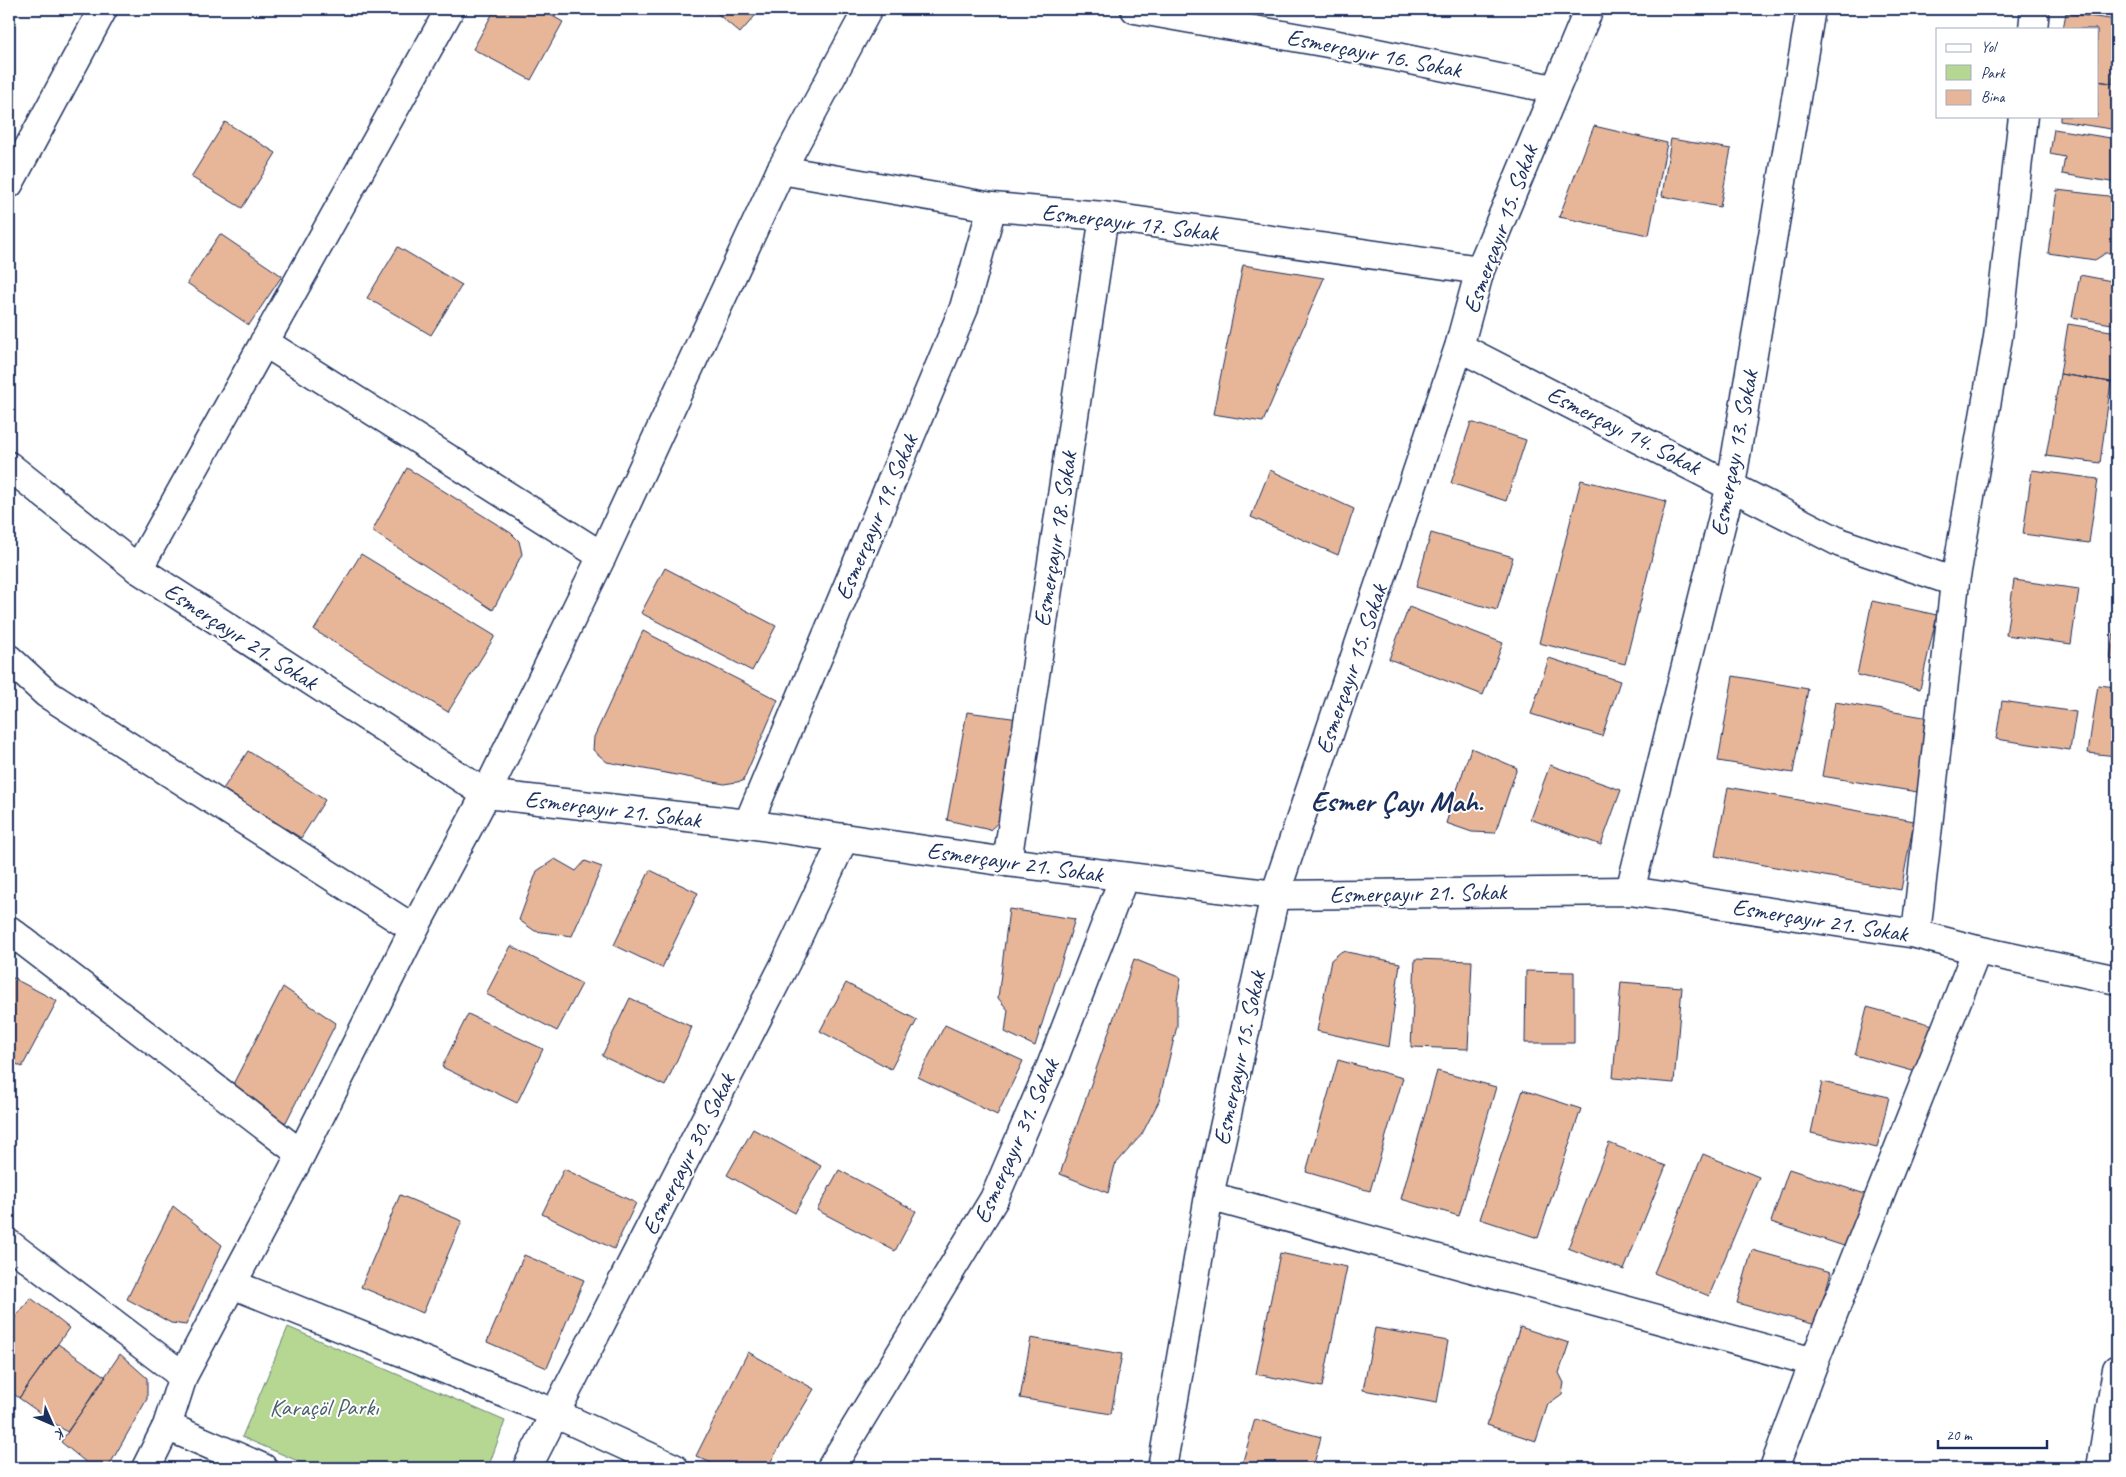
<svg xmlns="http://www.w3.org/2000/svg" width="2126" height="1477" font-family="Caveat,sans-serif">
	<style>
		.green { fill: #b6d791; stroke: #688378 }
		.building { fill: #e7b698; stroke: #1b2f5e }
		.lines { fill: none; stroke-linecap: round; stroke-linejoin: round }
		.street-casing { stroke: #1b2f5e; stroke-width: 31 }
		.secondary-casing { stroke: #1b2f5e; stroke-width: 31 }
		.street { stroke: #fff; stroke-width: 28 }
		.secondary { stroke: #fff; stroke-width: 28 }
		.labels { text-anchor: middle; stroke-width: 4; stroke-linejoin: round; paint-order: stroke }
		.street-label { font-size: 24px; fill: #1b2f5e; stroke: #fff }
		.park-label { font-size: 24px; fill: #4a616d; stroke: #fff }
		.district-label { font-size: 29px; font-weight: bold; fill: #1b2f5e; stroke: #fff }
	</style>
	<rect width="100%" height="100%" fill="#fff"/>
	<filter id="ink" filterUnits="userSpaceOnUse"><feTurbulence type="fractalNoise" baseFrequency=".02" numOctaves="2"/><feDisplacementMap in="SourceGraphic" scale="10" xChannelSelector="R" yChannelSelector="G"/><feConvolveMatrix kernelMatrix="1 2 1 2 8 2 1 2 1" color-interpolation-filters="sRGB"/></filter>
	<g filter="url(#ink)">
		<path class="green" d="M 288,1327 L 505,1421 L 488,1468 L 314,1468 L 242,1437 Z"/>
		<path class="building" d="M 495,9 L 540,9 L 563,22 L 531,80 L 473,49 Z
			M 712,9 L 761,9 L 740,33 Z
			M 2066,13 L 2117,20 L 2117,48 L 2112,83 L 2097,81 L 2097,29 L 2063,29 Z
			M 2097,81 L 2117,84 L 2117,130 L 2060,121 L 2060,116 L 2097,116 Z
			M 225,122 L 276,153 L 242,208 L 191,177 Z
			M 1594,126 L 1667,143 L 1649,235 L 1559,217 Z
			M 2054,129 L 2117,139 L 2117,183 L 2062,174 L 2065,157 L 2050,154 Z
			M 1671,139 L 1731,149 L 1720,207 L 1662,196 Z
			M 2057,190 L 2108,196 L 2117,202 L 2117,253 L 2106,253 L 2095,260 L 2048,253 Z
			M 220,234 L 282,276 L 249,325 L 187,283 Z
			M 398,247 L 462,285 L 431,335 L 367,298 Z
			M 1243,265 L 1324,278 L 1263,422 L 1213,414 Z
			M 2080,275 L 2117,282 L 2117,325 L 2072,317 Z
			M 2068,324 L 2117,332 L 2117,383 L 2060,374 Z
			M 2060,374 L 2111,382 L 2100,463 L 2046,456 Z
			M 1471,422 L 1526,440 L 1506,501 L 1451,483 Z
			M 407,468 L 511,533 L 519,541 L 522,554 L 493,610 L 372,531 Z
			M 1270,470 L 1354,509 L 1338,555 L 1251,517 Z
			M 2032,470 L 2098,479 L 2089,543 L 2023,534 Z
			M 1581,480 L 1666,501 L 1625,664 L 1539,643 Z
			M 1431,533 L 1513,557 L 1497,610 L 1416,587 Z
			M 361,554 L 495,636 L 448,712 L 314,630 Z
			M 665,568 L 776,626 L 752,671 L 641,613 Z
			M 2014,580 L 2079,589 L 2071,644 L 2006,635 Z
			M 1872,601 L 1937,615 L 1920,689 L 1857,675 Z
			M 1409,607 L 1503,643 L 1483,695 L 1389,659 Z
			M 2117,610 L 2117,660 L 2110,659 Z
			M 643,631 L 778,700 L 743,781 L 724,784 L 607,762 L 593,750 L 594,737 Z
			M 1549,658 L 1620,681 L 1602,736 L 1531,714 Z
			M 1733,676 L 1808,689 L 1793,773 L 1718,761 Z
			M 2098,685 L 2117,687 L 2117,756 L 2088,753 Z
			M 2002,701 L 2076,712 L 2070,750 L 1996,739 Z
			M 1835,702 L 1930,718 L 1917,792 L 1822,776 Z
			M 967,712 L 1019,719 L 1005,816 L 990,830 L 947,820 Z
			M 1471,748 L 1517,768 L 1495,833 L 1472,832 L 1446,823 Z
			M 248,751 L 325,800 L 301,838 L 223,789 Z
			M 1550,765 L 1621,790 L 1601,845 L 1530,819 Z
			M 1728,787 L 1914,821 L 1901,890 L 1715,856 Z
			M 555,859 L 576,871 L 585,861 L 602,867 L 572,936 L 535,931 L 519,920 L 537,871 Z
			M 650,870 L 698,893 L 662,968 L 614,945 Z
			M 1009,909 L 1075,919 L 1035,1046 L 1005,1032 L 1008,1010 L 998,998 Z
			M 511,946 L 582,984 L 557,1031 L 486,994 Z
			M 1342,951 L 1400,963 L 1389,1047 L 1317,1031 L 1331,960 Z
			M 1134,959 L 1181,978 L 1177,1000 L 1177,1026 L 1159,1101 L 1142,1134 L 1115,1165 L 1108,1193 L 1060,1174 Z
			M 1415,959 L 1472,961 L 1468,1049 L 1411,1047 Z
			M 1526,971 L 1574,972 L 1574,1043 L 1525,1043 Z
			M 9,976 L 57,1001 L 22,1067 L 9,1060 Z
			M 1621,982 L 1682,987 L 1674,1083 L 1613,1078 Z
			M 846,983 L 917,1020 L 891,1069 L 820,1031 Z
			M 283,987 L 336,1023 L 286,1122 L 278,1122 L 231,1088 Z
			M 630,998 L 692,1027 L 665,1086 L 602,1056 Z
			M 1867,1007 L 1933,1025 L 1920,1073 L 1855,1055 Z
			M 468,1014 L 543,1049 L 517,1103 L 442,1067 Z
			M 945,1025 L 1023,1061 L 997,1115 L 918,1077 Z
			M 1338,1060 L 1403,1078 L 1370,1191 L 1306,1172 Z
			M 1437,1071 L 1496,1087 L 1459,1216 L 1401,1199 Z
			M 1822,1082 L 1889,1097 L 1877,1148 L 1811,1133 Z
			M 1523,1090 L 1581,1109 L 1538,1238 L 1480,1219 Z
			M 753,1129 L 821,1166 L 795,1213 L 727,1175 Z
			M 1609,1143 L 1666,1166 L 1624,1270 L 1568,1248 Z
			M 1703,1154 L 1759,1177 L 1709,1296 L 1654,1273 Z
			M 564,1169 L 636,1203 L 614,1249 L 542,1214 Z
			M 1789,1169 L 1865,1194 L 1847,1247 L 1771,1222 Z
			M 839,1170 L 916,1211 L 895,1251 L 817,1210 Z
			M 400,1195 L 462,1221 L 423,1313 L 361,1287 Z
			M 173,1206 L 222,1245 L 186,1325 L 171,1323 L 127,1299 Z
			M 1752,1250 L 1831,1272 L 1816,1325 L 1737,1303 Z
			M 1280,1253 L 1347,1267 L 1322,1387 L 1256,1374 Z
			M 524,1255 L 584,1280 L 547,1368 L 487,1342 Z
			M 31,1298 L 69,1328 L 19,1398 L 9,1390 L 9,1325 Z
			M 1520,1327 L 1569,1343 L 1559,1373 L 1564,1383 L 1562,1394 L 1548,1404 L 1536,1441 L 1487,1425 Z
			M 1375,1328 L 1448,1341 L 1437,1403 L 1363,1390 Z
			M 1031,1338 L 1122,1354 L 1111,1414 L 1020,1398 Z
			M 58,1344 L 106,1377 L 67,1432 L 19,1398 Z
			M 748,1352 L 814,1389 L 767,1468 L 722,1468 L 696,1456 Z
			M 120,1354 L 147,1378 L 147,1399 L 109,1466 L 93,1468 L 61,1442 Z
			M 1255,1419 L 1321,1437 L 1313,1468 L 1241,1468 Z"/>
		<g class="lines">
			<defs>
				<path id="street" d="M 1135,9 L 1328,43 L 1553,89
					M 2033,29 L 2035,9
					M 781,170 L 992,207 L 1104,216 L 1480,270
					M 264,342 L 602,556
					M 1459,347 L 1841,543 L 1955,582
					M 138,569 L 450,9
					M 9,659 L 47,694 L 414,929
					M 748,824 L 964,308 L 992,207
					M 1007,862 L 1104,216
					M 1630,891 L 1731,485 L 1811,9
					M 9,930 L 301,1154
					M 1916,934 L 1955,582 L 1998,337 L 2023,116
					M 1209,1196 L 1814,1362
					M 9,1244 L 183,1376
					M 232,1284 L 554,1413 L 674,1468
					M 167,1426 L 263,1468
					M 146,1468 L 167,1426 L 183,1376 L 301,1154 L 414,929 L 486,794
					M 527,1468 L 786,962 L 844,838
					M 831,1468 L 994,1199 L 1051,1066 L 1124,877
					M 1162,1468 L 1209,1196 L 1275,895 L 1459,347 L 1480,270 L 1589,9
					M 1774,1468 L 1814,1362 L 1977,950
					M 2101,1468 L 2117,1369"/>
				<path id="secondary" d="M 9,184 L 103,9
					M 9,466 L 138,569 L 486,794 L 748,824 L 1007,862 L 1275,895 L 1630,891 L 1916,934 L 1977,950 L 2117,980
					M 486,794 L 602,556 L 781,170 L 868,9"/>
			</defs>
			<use href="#street" class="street-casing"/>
			<use href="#secondary" class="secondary-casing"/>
			<use href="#street" class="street"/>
			<use href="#secondary" class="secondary"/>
		</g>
	</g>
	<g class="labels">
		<g class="street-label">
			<text transform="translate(1374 53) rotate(11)" y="8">Esmerçayır 16. Sokak</text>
			<text transform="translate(1130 222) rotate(7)" y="8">Esmerçayır 17. Sokak</text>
			<text transform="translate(1500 229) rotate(-70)" y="8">Esmerçayır 15. Sokak</text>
			<text transform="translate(1624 430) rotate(27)" y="8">Esmerçayı 14. Sokak</text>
			<text transform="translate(1734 453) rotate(-79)" y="8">Esmerçayı 13. Sokak</text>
			<text transform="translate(876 517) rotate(-67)" y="8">Esmerçayır 19. Sokak</text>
			<text transform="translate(1055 539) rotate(-81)" y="8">Esmerçayır 18. Sokak</text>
			<text transform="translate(241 636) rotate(33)" y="8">Esmerçayır 21. Sokak</text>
			<text transform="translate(1351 669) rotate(-71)" y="8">Esmerçayır 15. Sokak</text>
			<text transform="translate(613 809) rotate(7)" y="8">Esmerçayır 21. Sokak</text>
			<text transform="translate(1015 862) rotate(8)" y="8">Esmerçayır 21. Sokak</text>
			<text transform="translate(1418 893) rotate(-1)" y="8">Esmerçayır 21. Sokak</text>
			<text transform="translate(1820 920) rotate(9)" y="8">Esmerçayır 21. Sokak</text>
			<text transform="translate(1239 1058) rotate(-78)" y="8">Esmerçayır 15. Sokak</text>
			<text transform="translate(1016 1141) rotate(-66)" y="8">Esmerçayır 31. Sokak</text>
			<text transform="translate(688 1154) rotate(-63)" y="8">Esmerçayır 30. Sokak</text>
		</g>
		<g class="park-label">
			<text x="324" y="1415">Karaçöl Parkı</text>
		</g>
		<g class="district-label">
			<text x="1397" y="811">Esmer Çayı Mah.</text>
		</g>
	</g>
	<rect width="2126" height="1477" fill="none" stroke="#fff" stroke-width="30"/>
	<rect x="15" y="15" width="2096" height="1447" fill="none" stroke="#1b2f5e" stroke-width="2" filter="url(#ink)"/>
	<rect x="1936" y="28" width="162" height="90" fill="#ffffff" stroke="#a4acbf"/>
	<rect x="1946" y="44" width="25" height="8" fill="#ffffff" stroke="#a4acbf"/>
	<text x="1981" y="52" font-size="15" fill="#1b2f5e">Yol</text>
	<rect x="1946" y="65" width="25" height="15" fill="#b6d791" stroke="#a4acbf"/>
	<text x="1981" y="78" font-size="15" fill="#1b2f5e">Park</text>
	<rect x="1946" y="90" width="25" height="15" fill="#e7b698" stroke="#a4acbf"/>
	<text x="1981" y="102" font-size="15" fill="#1b2f5e">Bina</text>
	<g transform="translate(52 1424) rotate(135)" stroke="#ffffff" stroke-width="4" paint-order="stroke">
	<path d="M0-4L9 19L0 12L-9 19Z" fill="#1b2f5e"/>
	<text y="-8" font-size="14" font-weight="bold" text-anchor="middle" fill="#1b2f5e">K</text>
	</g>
	<path d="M1938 1440v8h109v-8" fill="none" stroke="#1b2f5e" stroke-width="2.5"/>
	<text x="1946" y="1440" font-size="15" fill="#1b2f5e" stroke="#ffffff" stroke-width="4" paint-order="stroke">20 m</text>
</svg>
